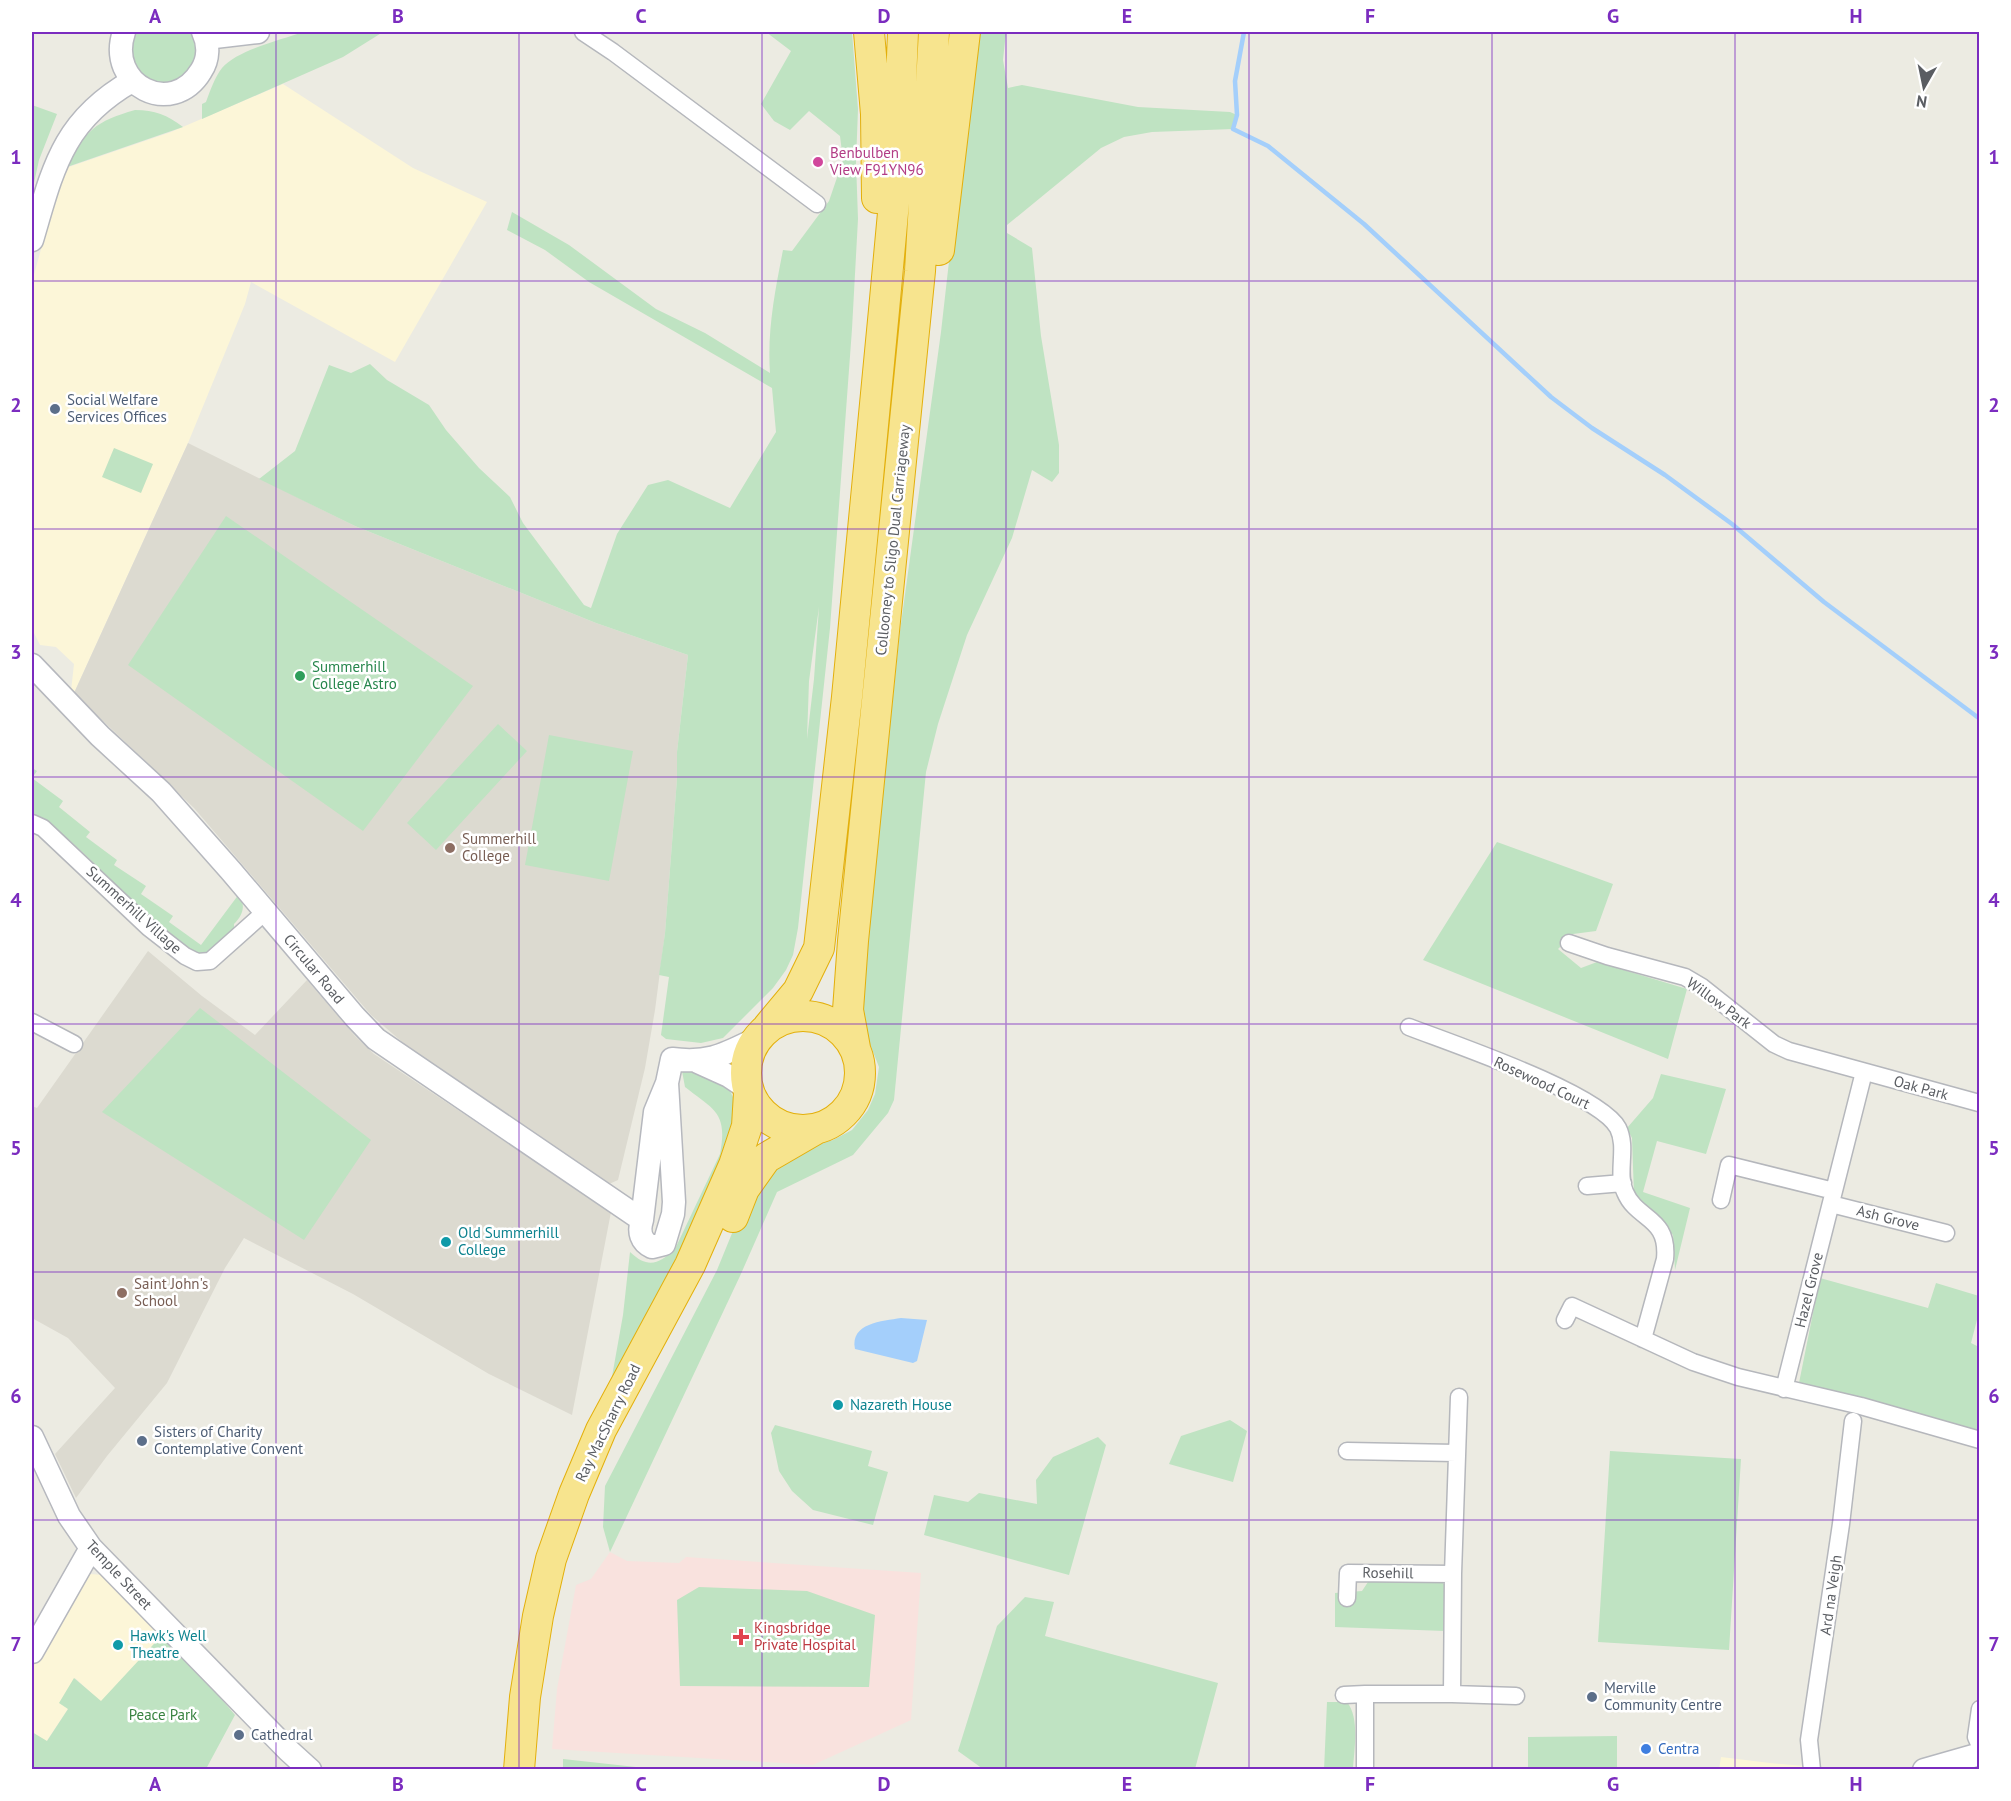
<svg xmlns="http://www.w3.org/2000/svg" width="2011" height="1801" font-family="'PT Sans',sans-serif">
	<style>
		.commercial { fill: #fcf6d8 }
		.education { fill: #dcdad0 }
		.medical { fill: #f9e2de }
		.green { fill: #bfe3c2; fill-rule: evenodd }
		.water { fill: #a4cffb }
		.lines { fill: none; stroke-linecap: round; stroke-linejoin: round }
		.stream { stroke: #a4cffb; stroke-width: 4.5 }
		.street-casing { stroke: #b5b7bc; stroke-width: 19 }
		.secondary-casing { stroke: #b6b8be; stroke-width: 25 }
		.highway-casing { stroke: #e3af0b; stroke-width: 32 }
		.street { stroke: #fff; stroke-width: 16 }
		.secondary { stroke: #fff; stroke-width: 22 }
		.highway { stroke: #f7e48e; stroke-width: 30 }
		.grid { fill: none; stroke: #7b2cbf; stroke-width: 1.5; stroke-opacity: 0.55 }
		.hotel-dot { fill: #d1479c; stroke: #fff; stroke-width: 2 }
		.service-dot { fill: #5c6f8a; stroke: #fff; stroke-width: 2 }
		.leisure-dot { fill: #2e9e5b; stroke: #fff; stroke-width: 2 }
		.education-dot { fill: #8d6e63; stroke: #fff; stroke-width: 2 }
		.culture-dot { fill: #0f9aa8; stroke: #fff; stroke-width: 2 }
		.health-dot { fill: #e0444e; stroke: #fff; stroke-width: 2 }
		.shop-dot { fill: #3f7fe0; stroke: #fff; stroke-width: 2 }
		.labels { text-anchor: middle; stroke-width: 5; stroke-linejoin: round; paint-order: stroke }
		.hotel-label { font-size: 15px; fill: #b23c85; stroke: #fff; text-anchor: start }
		.service-label { font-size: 15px; fill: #4e5e75; stroke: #fff; text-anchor: start }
		.street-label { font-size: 15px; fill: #5a5d62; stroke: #fff }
		.leisure-label { font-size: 15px; fill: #27864d; stroke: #fff; text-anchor: start }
		.education-label { font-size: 15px; fill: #785e54; stroke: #fff; text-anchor: start }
		.culture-label { font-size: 15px; fill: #0d838f; stroke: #fff; text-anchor: start }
		.health-label { font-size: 15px; fill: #be3a42; stroke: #fff; text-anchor: start }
		.park-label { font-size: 15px; fill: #398341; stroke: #fff }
		.shop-label { font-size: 15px; fill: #366cbe; stroke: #fff; text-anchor: start }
		.neatline { fill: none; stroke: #7b2cbf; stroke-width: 2 }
		.grid-label { font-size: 20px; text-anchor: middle; font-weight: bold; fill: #7b2cbf }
	</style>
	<rect width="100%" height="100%" fill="#ecebe2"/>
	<path class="commercial" d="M 283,84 L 413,168 L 487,202 L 395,362 L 251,282 L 245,304 L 188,443 L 74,693 L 71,691 L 74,664 L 56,647 L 40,645 L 32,629 L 32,282 L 63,169 L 171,132 Z
		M 90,1574 L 103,1575 L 165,1632 L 101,1702 L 75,1678 L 68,1709 L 46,1742 L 32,1732 L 32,1664 L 67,1611 L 79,1588 Z
		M 1721,1757 L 1770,1763 L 1804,1766 L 1804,1770 L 1719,1770 Z"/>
	<path class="education" d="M 188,443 L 355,526 L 596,623 L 688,655 L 677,752 L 677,779 L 665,933 L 655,1010 L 645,1068 L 618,1180 L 609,1184 L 575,1162 L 408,1047 L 371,1015 L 194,808 L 74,693 Z
		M 148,951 L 202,996 L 255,1035 L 307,980 L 355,1036 L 374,1054 L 611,1212 L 572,1415 L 489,1374 L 353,1294 L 244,1238 L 225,1268 L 167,1383 L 107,1456 L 76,1498 L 55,1454 L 115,1388 L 68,1338 L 32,1318 L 32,1214 L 34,1207 L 32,1200 L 32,1106 L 37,1108 Z"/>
	<path class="medical" d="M 610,1552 L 627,1561 L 679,1563 L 686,1557 L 921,1573 L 911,1720 L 813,1765 L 552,1749 L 557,1689 L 576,1585 L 591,1579 Z"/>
	<path class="green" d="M 132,32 L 195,32 L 201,57 L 171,87 L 138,78 L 127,45 Z
		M 303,32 L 383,32 L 343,57 L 202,119 L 202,104 L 206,102 C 210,91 215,77 222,68 C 237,50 281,40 303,32 Z
		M 766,32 L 852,32 L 858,109 L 856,162 L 858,219 L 852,329 L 830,628 L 798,928 L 793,955 L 786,970 L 773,988 L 723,1038 L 701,1043 L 666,1039 L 661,1035 L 669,977 L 659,975 L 665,933 L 677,779 L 677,752 L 688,655 L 596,623 L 355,526 L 259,479 L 295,451 L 329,365 L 351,373 L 370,364 L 387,380 L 429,405 L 446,430 L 479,468 L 510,497 L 523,523 L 584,605 L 591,608 L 617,534 L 648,485 L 668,480 L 730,508 L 776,432 L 772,388 L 589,282 L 545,250 L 507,230 L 512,212 L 569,245 L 656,309 L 705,333 L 770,373 C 767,331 775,291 783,250 L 792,251 L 829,201 L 843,160 L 840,136 L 809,111 L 790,130 L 774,121 L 761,104 L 791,51 ZM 819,607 L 814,679 L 807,739 L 809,681 Z
		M 975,32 L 1006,32 L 1003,60 L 1008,88 L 1022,85 L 1138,107 L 1230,112 L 1237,115 L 1233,129 L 1152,132 L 1124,137 L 1101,148 L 1007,225 L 1007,233 L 1032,248 L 1041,336 L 1059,445 L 1059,473 L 1052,482 L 1032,470 L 1012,538 L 967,635 L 938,724 L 926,772 L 894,1100 L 888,1113 L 853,1155 L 777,1192 L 740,1276 L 610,1552 L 603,1527 L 605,1486 L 717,1270 L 735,1226 L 768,1171 L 809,1147 L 833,1140 L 852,1130 L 868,1110 L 875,1094 L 879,1067 L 859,1016 L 900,631 L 941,332 Z
		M 32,105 L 57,114 L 39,160 L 32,192 Z
		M 135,110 C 155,110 167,115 183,127 L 67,167 C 84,131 96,121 135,110 Z
		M 114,448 L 153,464 L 141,493 L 102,477 Z
		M 226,516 L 473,686 L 363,831 L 128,665 Z
		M 498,724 L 527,751 L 436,850 L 407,823 Z
		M 549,735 L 633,751 L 609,881 L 525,865 Z
		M 32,768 L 37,771 L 32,778 L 63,801 L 59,807 L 90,832 L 86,837 L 117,860 L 114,865 L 146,886 L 141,894 L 173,916 L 169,922 L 201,945 L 239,894 C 246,906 243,915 234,924 L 234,929 L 207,954 C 173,961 76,828 32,816 Z
		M 1497,842 L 1613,884 L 1596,931 L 1573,934 L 1558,949 L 1581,968 L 1597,962 L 1687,989 L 1668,1059 L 1423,960 Z
		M 200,1008 L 371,1140 L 304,1240 L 102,1112 Z
		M 691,1070 L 728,1087 L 736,1103 L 733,1146 L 608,1399 L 623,1315 L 630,1252 C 648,1269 659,1264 675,1249 L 720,1154 C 728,1112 714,1110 685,1087 L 682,1071 Z
		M 1661,1074 L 1726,1089 L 1706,1154 L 1657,1141 L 1643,1192 L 1690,1208 L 1675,1270 L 1673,1235 L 1634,1195 L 1632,1138 L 1627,1128 L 1653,1098 Z
		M 1820,1278 L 1928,1308 L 1936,1283 L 1979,1296 L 1979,1312 L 1971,1343 L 1979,1347 L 1979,1433 L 1799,1383 Z
		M 1230,1420 L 1247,1431 L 1233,1482 L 1169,1464 L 1181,1436 Z
		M 775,1425 L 872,1451 L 868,1466 L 888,1472 L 873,1525 L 813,1510 L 792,1491 L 779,1471 L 771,1433 Z
		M 1098,1437 L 1106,1445 L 1069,1575 L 924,1535 L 934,1495 L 968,1502 L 979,1493 L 1037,1504 L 1036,1480 L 1053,1457 Z
		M 1610,1451 L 1741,1459 L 1729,1650 L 1598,1642 Z
		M 1441,1581 L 1446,1586 L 1445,1631 L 1335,1627 L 1335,1593 L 1362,1591 L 1368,1582 Z
		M 699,1587 L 807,1591 L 875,1615 L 869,1687 L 680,1686 L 677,1600 Z
		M 1025,1597 L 1054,1602 L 1045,1636 L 1218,1683 L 1195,1769 L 983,1769 L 958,1751 L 997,1626 Z
		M 165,1632 L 235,1715 L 206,1769 L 32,1769 L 32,1732 L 47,1741 L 68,1709 L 59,1703 L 74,1678 L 101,1701 Z
		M 1327,1702 L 1347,1702 C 1360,1718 1354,1750 1353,1769 L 1324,1770 Z
		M 1617,1736 L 1617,1769 L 1528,1769 L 1528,1737 Z
		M 563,1759 L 654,1769 L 563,1769 Z"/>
	<path class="water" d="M 901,1318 L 927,1320 L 917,1361 L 913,1363 L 855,1349 C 850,1323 882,1321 901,1318 Z"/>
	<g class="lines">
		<path class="stream" d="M 1244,32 L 1235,81 L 1237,115 L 1233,129 L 1268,146 L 1364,224 L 1551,397 L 1592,428 L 1665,475 L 1732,524 L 1824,602 L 1980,719"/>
		<defs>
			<path id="street" d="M 583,32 L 613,52 L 817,204
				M 32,823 L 43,828 L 149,928 L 185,956 L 197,962 L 210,961 L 266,911
				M 1569,943 L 1607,956 L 1685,977 L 1702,987 L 1774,1044 L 1789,1051 L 1979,1103
				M 32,1022 L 74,1044
				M 1409,1027 C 1450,1043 1599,1093 1618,1128 C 1628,1148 1616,1173 1625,1192 C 1637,1221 1669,1216 1665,1259 L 1643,1339
				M 1587,1186 L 1623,1183
				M 1721,1200 L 1729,1165 L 1834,1191
				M 1831,1204 L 1946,1233
				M 1565,1320 L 1572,1306 L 1693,1362 L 1738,1377 L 1861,1406 L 1980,1440
				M 1784,1389 L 1864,1072
				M 1347,1451 L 1456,1453
				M 1347,1598 L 1348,1573 L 1453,1574
				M 1452,1694 L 1516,1696
				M 1344,1695 L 1365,1694
				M 1980,1709 L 1976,1737 L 1980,1746
				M 1365,1770 L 1365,1694 L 1452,1694 L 1453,1574 L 1459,1397
				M 1812,1770 L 1809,1740 L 1841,1524 L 1853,1421"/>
			<path id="secondary" d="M 124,32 C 106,85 172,119 201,71 C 209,59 209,44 203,32
				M 206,38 L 258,32
				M 32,240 C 53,169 62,121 132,81
				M 32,665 L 100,736 L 161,792 L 231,871 L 355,1017 L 376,1039 L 642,1220 C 638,1232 641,1242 652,1247 L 664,1244 L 673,1214 L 674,1202 L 667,1083
				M 698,1062 L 729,1076 L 747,1088
				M 642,1220 L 655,1112 L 667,1083 L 672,1059 C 709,1064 725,1054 756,1039
				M 32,1437 L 69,1516 L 91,1548 L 288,1750 L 310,1770
				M 32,1652 L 91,1548
				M 1924,1770 L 1980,1754"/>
			<path id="highway" d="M 869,32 L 876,114 L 877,198
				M 939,250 L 965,32
				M746 1073a57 57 0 1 1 114 0a57 57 0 1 1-114 0Z
				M 768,1027 L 798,991 L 819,948 L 847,697 L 884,310 L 898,159 L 903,32
				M 855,1048 L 848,1010 L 853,941 L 920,271 L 934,32
				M 733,1217 L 744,1189 L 766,1158 L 816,1129
				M 519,1770 L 525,1697 L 538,1616 L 551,1559 L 574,1494 L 601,1430 L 690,1265 L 734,1165 L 747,1126 L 749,1093"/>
		</defs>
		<use href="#street" class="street-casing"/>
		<use href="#secondary" class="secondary-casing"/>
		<use href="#highway" class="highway-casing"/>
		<use href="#street" class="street"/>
		<use href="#secondary" class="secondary"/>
		<use href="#highway" class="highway"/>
	</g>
	<path class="grid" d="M 276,32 L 276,1770M 519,32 L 519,1770M 762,32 L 762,1770M 1006,32 L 1006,1770M 1249,32 L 1249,1770M 1492,32 L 1492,1770M 1735,32 L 1735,1770M 32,281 L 1980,281M 32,529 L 1980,529M 32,777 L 1980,777M 32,1024 L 1980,1024M 32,1272 L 1980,1272M 32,1520 L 1980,1520"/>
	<circle class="hotel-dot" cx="818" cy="162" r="6"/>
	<g class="service-dot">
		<circle cx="55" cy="409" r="6"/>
		<circle cx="142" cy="1441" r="6"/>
		<circle cx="1592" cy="1697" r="6"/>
		<circle cx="239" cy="1735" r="6"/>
	</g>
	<circle class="leisure-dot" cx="300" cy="676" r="6"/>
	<g class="education-dot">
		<circle cx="450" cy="848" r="6"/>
		<circle cx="122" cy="1293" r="6"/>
	</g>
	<g class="culture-dot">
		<circle cx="446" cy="1242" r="6"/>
		<circle cx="838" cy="1405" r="6"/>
		<circle cx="118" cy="1645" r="6"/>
	</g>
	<path class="health-dot" d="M738 1628h6v6h6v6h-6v6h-6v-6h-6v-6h6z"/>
	<circle class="shop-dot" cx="1646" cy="1749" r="6"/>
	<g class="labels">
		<g class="hotel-label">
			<text x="830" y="158">Benbulben<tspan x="830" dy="17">View F91YN96</tspan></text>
		</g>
		<g class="service-label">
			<text x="67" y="405">Social Welfare<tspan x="67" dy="17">Services Offices</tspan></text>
			<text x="154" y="1437">Sisters of Charity<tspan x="154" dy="17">Contemplative Convent</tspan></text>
			<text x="1604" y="1693">Merville<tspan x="1604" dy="17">Community Centre</tspan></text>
			<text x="251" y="1740">Cathedral</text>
		</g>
		<g class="street-label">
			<text transform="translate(893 540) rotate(-84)" y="5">Collooney to Sligo Dual Carriageway</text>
			<text transform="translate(134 910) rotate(42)" y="5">Summerhill Village</text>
			<text transform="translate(314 969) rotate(50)" y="5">Circular Road</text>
			<text transform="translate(1719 1003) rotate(36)" y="5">Willow Park</text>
			<text transform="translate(1542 1083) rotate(25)" y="5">Rosewood Court</text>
			<text transform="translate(1921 1088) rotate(15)" y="5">Oak Park</text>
			<text transform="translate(1888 1218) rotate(14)" y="5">Ash Grove</text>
			<text transform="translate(1809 1290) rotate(-76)" y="5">Hazel Grove</text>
			<text transform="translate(608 1423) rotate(-64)" y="5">Ray MacSharry Road</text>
			<text transform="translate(1388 1573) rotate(1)" y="5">Rosehill</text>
			<text transform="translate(119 1575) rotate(47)" y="5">Temple Street</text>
			<text transform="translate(1831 1595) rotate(-82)" y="5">Ard na Veigh</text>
		</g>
		<g class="leisure-label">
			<text x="312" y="672">Summerhill<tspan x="312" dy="17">College Astro</tspan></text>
		</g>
		<g class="education-label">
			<text x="462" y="844">Summerhill<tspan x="462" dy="17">College</tspan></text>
			<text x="134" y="1289">Saint John's<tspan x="134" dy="17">School</tspan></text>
		</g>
		<g class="culture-label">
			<text x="458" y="1238">Old Summerhill<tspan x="458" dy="17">College</tspan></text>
			<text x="850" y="1410">Nazareth House</text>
			<text x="130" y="1641">Hawk's Well<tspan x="130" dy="17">Theatre</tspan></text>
		</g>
		<g class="health-label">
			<text x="754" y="1633">Kingsbridge<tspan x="754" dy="17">Private Hospital</tspan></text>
		</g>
		<g class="park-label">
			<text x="163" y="1720">Peace Park</text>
		</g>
		<g class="shop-label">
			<text x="1658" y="1754">Centra</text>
		</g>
	</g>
	<rect width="2011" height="1801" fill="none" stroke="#ffffff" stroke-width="66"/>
	<g transform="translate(1924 87) rotate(189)" stroke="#ffffff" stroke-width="4.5" paint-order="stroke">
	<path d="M0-4.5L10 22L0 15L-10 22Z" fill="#5a5d62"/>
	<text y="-9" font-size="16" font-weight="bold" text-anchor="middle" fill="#5a5d62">N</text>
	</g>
	<rect x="33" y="33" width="1945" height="1735" class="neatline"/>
	<g class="grid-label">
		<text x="155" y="23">A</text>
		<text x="398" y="23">B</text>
		<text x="641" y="23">C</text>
		<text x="884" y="23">D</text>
		<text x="1127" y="23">E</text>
		<text x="1370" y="23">F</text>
		<text x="1613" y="23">G</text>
		<text x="1856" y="23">H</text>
		<text x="16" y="164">1</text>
		<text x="1994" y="164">1</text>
		<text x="16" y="412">2</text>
		<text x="1994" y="412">2</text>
		<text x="16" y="659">3</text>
		<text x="1994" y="659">3</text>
		<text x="16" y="907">4</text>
		<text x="1994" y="907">4</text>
		<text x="16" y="1155">5</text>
		<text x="1994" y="1155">5</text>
		<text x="16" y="1403">6</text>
		<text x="1994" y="1403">6</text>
		<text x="16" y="1651">7</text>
		<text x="1994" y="1651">7</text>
		<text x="155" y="1791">A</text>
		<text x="398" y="1791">B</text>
		<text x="641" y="1791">C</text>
		<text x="884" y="1791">D</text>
		<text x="1127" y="1791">E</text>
		<text x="1370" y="1791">F</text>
		<text x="1613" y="1791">G</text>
		<text x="1856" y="1791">H</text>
	</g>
</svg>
